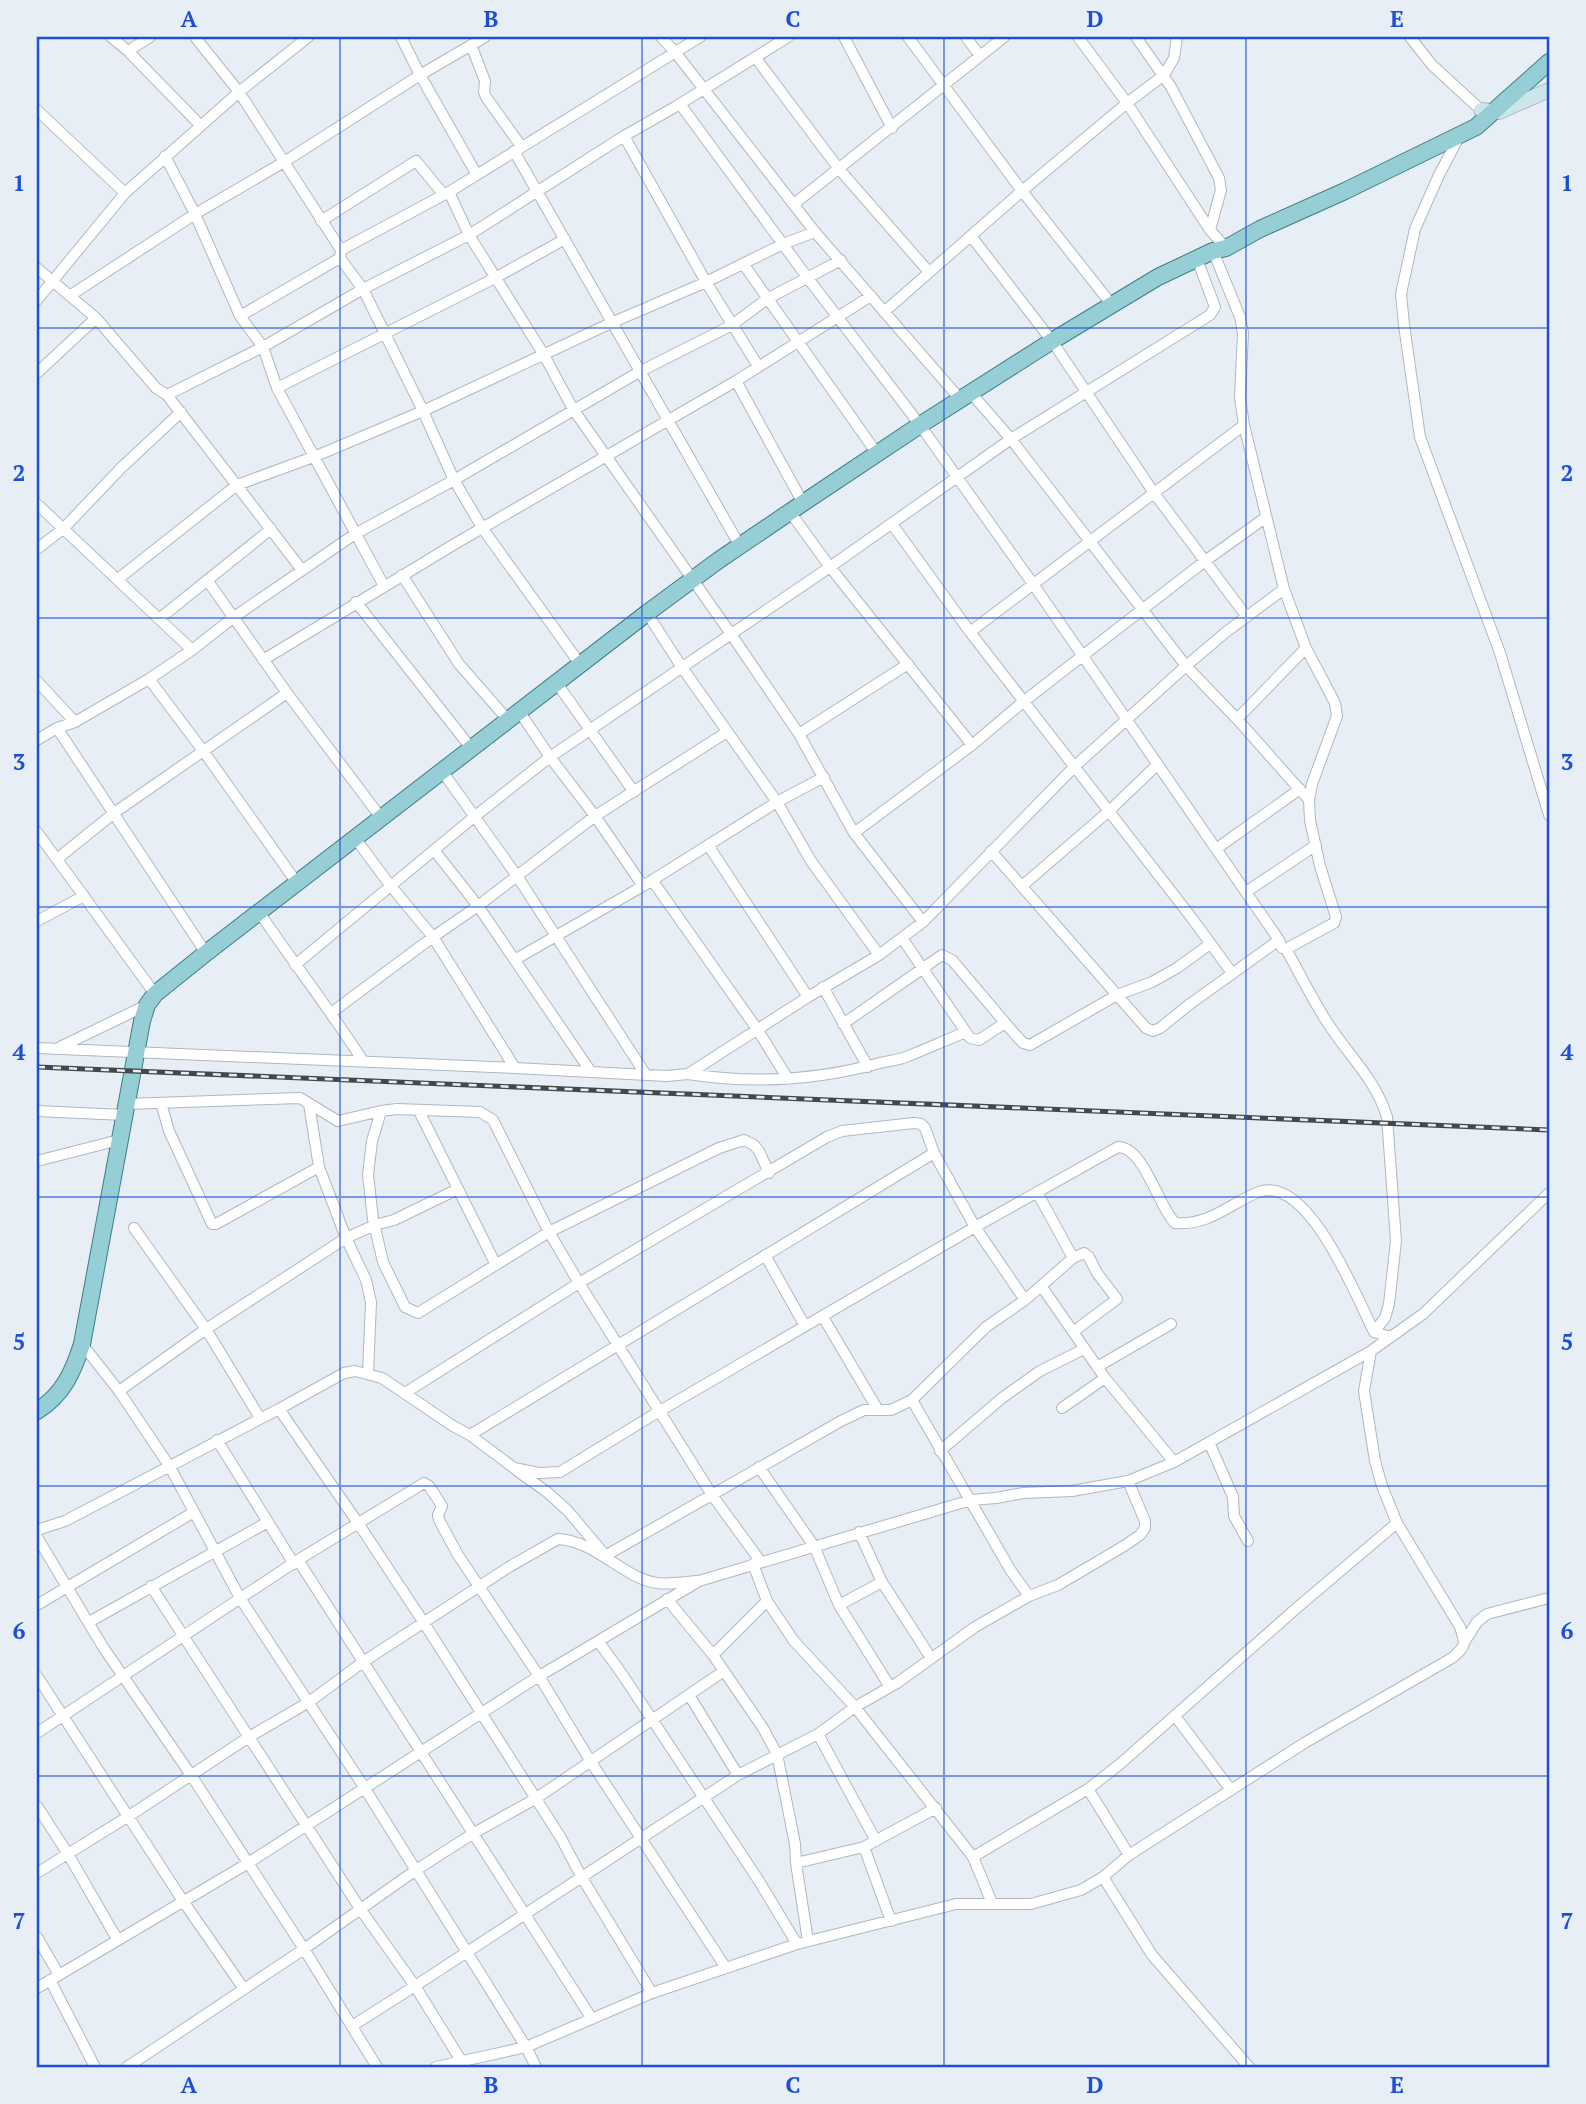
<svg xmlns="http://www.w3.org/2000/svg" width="1586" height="2104" font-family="'PT Serif',serif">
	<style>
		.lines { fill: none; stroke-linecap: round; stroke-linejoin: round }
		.minor-casing { stroke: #b1b7bf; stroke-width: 12 }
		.secondary-casing { stroke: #b1b7bf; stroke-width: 16 }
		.primary-casing { stroke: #3f7d86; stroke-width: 18 }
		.minor { stroke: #fff; stroke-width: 10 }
		.secondary { stroke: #cae6ea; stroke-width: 14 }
		.primary { stroke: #95ced5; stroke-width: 16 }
		.rail-casing { stroke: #44484b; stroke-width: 5 }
		.rail { stroke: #e7eef6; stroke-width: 2.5; stroke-dasharray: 8; stroke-linecap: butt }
		.grid { fill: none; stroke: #1d4ed8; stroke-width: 2; stroke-opacity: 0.55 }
		.neatline { fill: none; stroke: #1d4ed8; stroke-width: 2.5 }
		.grid-label { font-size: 23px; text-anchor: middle; font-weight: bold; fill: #1d4ed8 }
	</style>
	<rect width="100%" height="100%" fill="#e7eef6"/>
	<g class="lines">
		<defs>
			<path id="minor" d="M 111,37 L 128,51 L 201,126
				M 195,37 L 239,92 L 341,250 L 340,258 L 363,289 L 423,411 L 454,480 L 483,529 L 580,664
				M 401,37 L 420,75 L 477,175
				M 661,37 L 675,52 L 815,232 L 960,399
				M 844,37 L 892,128
				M 908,37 L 1022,191 L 1112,305
				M 966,37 L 980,56
				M 1078,37 L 1127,103 L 1210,230 L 1226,248
				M 1136,37 L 1171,87 L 1219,178 L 1221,190 L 1210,230
				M 1410,37 L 1432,65 L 1481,110
				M 471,45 L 485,81 L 484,92 L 486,97 L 521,146
				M 128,51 L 150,37
				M 755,57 L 839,169 L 929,272
				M 680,104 L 807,277 L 920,425 L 1033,584 L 1279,940 L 1282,948 L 1286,949 L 1334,923 L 1336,917 L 1320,866 L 1310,820 L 1309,800 L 1312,784 L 1337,716 L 1335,703 L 1306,648 L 1284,589 L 1244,425 L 1240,398 L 1243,333 L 1240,317 L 1213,251
				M 37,110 L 125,193
				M 624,136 L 706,282 L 758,366
				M 1459,137 L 1439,175 L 1415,229 L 1401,294 L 1404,325 L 1420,437 L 1500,653 L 1549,815
				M 514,151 L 740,546
				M 165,156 L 195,214 L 240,316 L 263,347 L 277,388 L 384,586
				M 449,192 L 469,235 L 544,355 L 573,409 L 731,634 L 799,734 L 854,833 L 923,922
				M 794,204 L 1004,37
				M 321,221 L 416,161 L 444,195
				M 971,236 L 1052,341 L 1154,493 L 1247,617
				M 341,250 L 449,192 L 700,37
				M 744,265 L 878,455
				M 37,268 L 96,318 L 156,388 L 167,395 L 302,570
				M 71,295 L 195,214 L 284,162 L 420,75 L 485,37
				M 37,300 L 125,193 L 239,92 L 308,37
				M 884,312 L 1022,191 L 1127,103 L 1164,75 L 1174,58 L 1177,37
				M 240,316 L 340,258
				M 37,373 L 96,318
				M 736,381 L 803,503
				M 277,388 L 495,278 L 565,239
				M 971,393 L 1011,439 L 1186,666 L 1237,719 L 1309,800
				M 167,395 L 263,347 L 363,289 L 469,235 L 624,136 L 675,107 L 788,37
				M 37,504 L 192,650
				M 790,512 L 830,567 L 972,745
				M 892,524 L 970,632 L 1191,917 L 1232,973
				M 37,549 L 63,529 L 121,468 L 181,412
				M 402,575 L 459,664 L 508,720
				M 118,579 L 237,485 L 316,456 L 423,411 L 611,323 L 704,283 L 783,244 L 815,232
				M 207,580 L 287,693 L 382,819
				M 356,602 L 471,748
				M 647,613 L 681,666 L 777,802 L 811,861 L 879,955
				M 159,619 L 271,529
				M 970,632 L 1244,425
				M 263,660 L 458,542 L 736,381 L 871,296
				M 149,679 L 204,752 L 297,883
				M 37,681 L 75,722
				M 556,682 L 634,792
				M 519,711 L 550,757 L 595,816 L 643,886
				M 1237,719 L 1306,648
				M 57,728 L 206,953
				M 799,734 L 908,664
				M 37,740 L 57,728 L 75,722 L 149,679 L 192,650 L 234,617 L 355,534 L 454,480 L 639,372 L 732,325 L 767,299 L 841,260
				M 442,771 L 517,876 L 646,1075
				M 37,832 L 155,994
				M 854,833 L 972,745 L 1023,702 L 1205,561 L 1265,518
				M 355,838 L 390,885 L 433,937 L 515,1068
				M 708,845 L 808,997
				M 1216,849 L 1300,789
				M 434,850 L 478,906 L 591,1072
				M 991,851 L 1117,995 L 1146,1028 L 1153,1031 L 1160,1028 L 1190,1004 L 1279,940
				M 57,859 L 114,813 L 287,693
				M 652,880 L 757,1029 L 788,1079
				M 1022,886 L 1109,811 L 1157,765
				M 1246,892 L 1316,845
				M 259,912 C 293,962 330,1010 363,1061
				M 37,921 L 84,896
				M 902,938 L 970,1038 L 979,1040 L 1005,1023
				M 1286,949 C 1300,974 1313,1001 1329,1025 C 1349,1056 1376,1080 1387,1117 L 1396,1241 L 1389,1304 L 1385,1318 L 1374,1332
				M 516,959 L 643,886 L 777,802 L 824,777
				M 295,965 L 474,817 L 550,757 L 830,567 L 1011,439 L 1210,315 L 1215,307 L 1197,259
				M 823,987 L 868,1067
				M 331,1013 L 433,937 L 478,906 L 595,816 L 727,732
				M 843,1024 L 942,955 L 952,960 L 1013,1032 L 1023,1043 L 1030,1045 L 1117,995 L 1152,982 L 1177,968 L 1210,944
				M 60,1047 L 147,1005
				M 37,1048 L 515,1068 L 667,1076 L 688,1074 L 808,997 L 879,955 L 923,922 L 1074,767 L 1186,666 L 1226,632 L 1284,589
				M 688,1074 C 752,1084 818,1080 880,1063 C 888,1061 898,1060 906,1057 C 926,1049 946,1040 966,1032
				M 161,1103 L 169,1131 L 212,1224 L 216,1224 L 319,1167
				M 126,1104 L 300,1098 L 338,1121 L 381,1111
				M 309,1104 L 319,1167 L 346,1238 L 366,1280 L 371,1302 L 368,1373
				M 37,1111 L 124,1115
				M 419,1111 L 496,1265
				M 37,1161 L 119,1140
				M 1037,1192 L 1073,1258
				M 134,1228 L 206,1329 L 260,1418
				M 765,1255 L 805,1326
				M 1042,1287 L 1105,1378 L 1174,1462
				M 823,1317 L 878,1410
				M 82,1344 L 119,1391 L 170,1467 L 240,1598 L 364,1787 L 526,2047 L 536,2067
				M 1097,1367 L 1171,1324
				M 119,1391 L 206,1329 L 346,1238 L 375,1225 L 394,1220 L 458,1189
				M 405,1393 L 579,1283 L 827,1137 L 842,1131 L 914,1123 L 921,1124 L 925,1128 L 934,1153 L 975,1227 L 1025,1300
				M 912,1400 L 1011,1571 L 1029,1596
				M 1062,1408 L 1105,1378
				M 279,1409 L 358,1523 L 424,1623 L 561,1838 L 581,1876 L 652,1993
				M 470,1435 L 934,1153
				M 217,1440 L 294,1564
				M 1209,1442 L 1233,1497 L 1234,1516 L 1248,1541
				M 940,1451 L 1002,1398 L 1040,1371 L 1084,1349
				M 759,1467 L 814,1546 L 839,1605 L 890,1687
				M 516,1470 L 547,1492 L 568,1511 L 605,1555
				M 37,1530 L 65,1521 L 279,1409 L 344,1373 L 355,1371 L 382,1378 L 453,1426 L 470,1435 L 514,1468 L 539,1473 L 560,1472 L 658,1412 L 975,1227 L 1118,1147 C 1144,1147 1158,1206 1175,1223 C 1210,1226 1230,1203 1259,1192 C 1308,1174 1357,1298 1374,1332 L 1391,1337
				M 859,1532 L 882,1582 L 931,1658
				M 37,1537 L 103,1647 L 191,1775 L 304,1949 L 377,2067
				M 605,1556 L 841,1421 L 864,1410 L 891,1410 L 912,1400 L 986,1327 L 1025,1300 L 1073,1258 L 1084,1253 L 1089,1257 L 1097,1273 L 1117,1299 L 1073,1332
				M 298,1560 L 592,2019
				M 761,1562 L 712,1495 L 579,1283 L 549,1232 L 493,1120 L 480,1112 L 397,1109 L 381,1111 L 372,1141 L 368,1175 L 373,1219 L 383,1262 L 405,1307 L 418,1313 L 549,1232 L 719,1148 L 744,1140 L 754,1145 L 759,1151 L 769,1173
				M 753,1564 L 767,1601 L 794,1641 L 855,1707 L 973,1857 L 992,1903
				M 151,1586 L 361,1910 L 415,1986 L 462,2062
				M 667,1599 L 713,1655 L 763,1728 L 777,1754 L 795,1844 L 796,1863 L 808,1941
				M 37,1605 L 194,1512
				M 839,1605 L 882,1582
				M 89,1622 L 268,1522
				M 598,1641 L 622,1674 L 759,1881 L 797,1944
				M 1465,1641 L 1477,1622 L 1487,1614 L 1549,1598
				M 713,1655 L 767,1601
				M 37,1676 L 183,1901 L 244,1989
				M 689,1695 L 738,1775
				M 1175,1716 L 1231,1790
				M 37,1733 L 298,1560 L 424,1483 L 429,1486 L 442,1506 L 438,1515 L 439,1520 L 458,1555 L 539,1676 L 591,1762 L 726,1968
				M 818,1734 L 876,1841
				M 1088,1789 L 1129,1855
				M 37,1806 L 68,1854 L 117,1939
				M 864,1847 L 891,1921
				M 973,1857 L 1088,1789 L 1120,1764 L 1299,1606 L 1397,1523
				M 796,1863 L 864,1847 L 936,1808
				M 37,1873 L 129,1816 L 249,1737 L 309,1702 L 363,1662 L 509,1567 L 558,1539 C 596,1541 623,1578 657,1583 C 669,1585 684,1582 696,1581
				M 1103,1877 L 1152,1955 L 1249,2067
				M 37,1937 L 59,1975
				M 50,1980 L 95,2067
				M 37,1988 L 245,1865 L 536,1678 L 699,1581 L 971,1500 L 996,1498 L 1023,1493 L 1072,1491 L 1128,1481 L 1174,1462 L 1371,1351 L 1423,1314 L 1549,1193
				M 352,2026 L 415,1986 L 738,1775 L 818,1734 L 855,1707 L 897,1683 L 975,1627 L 1029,1596 L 1058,1585 L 1124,1546 L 1140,1535 L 1145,1528 L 1145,1521 L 1128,1481
				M 127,2067 L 304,1949 L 416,1870 L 474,1833 L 535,1799 L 724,1671
				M 436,2067 L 526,2047 L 652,1993 L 797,1944 L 956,1904 L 1031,1904 L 1081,1890 L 1103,1877 L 1129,1855 L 1306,1742 L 1452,1658 C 1466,1646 1466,1645 1460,1627 L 1397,1523 L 1382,1486 L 1375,1461 L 1364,1391 L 1371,1351"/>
			<path id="secondary" d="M 1481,110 L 1499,112 L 1549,90"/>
			<path id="primary" d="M 37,1411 C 63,1395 73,1372 82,1344 L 142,1021 L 147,1005 L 155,994 L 206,953 L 647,613 L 719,560 L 803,503 L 920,425 L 1052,341 L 1158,277 L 1213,251 L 1226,248 L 1260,229 L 1345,191 L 1476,127 L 1549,62"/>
		</defs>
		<use href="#minor" class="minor-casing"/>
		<use href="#secondary" class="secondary-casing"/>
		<use href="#primary" class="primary-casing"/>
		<use href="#minor" class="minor"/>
		<use href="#secondary" class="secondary"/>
		<use href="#primary" class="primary"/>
		<defs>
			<path id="rail" d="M 37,1067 L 1549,1130"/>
		</defs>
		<use href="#rail" class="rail-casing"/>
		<use href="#rail" class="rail"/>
	</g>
	<path class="grid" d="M 340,37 L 340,2067M 642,37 L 642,2067M 944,37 L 944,2067M 1246,37 L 1246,2067M 37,328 L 1549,328M 37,618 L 1549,618M 37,907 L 1549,907M 37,1197 L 1549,1197M 37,1486 L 1549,1486M 37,1776 L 1549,1776"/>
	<rect width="1586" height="2104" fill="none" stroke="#e7eef6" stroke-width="77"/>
	<rect x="38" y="38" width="1510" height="2028" class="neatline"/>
	<g class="grid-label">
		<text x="189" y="27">A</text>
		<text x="491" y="27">B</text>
		<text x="793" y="27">C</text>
		<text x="1095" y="27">D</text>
		<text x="1397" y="27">E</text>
		<text x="19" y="191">1</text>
		<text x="1567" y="191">1</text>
		<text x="19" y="481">2</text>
		<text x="1567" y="481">2</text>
		<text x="19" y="770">3</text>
		<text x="1567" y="770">3</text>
		<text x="19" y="1060">4</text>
		<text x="1567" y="1060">4</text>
		<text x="19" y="1350">5</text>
		<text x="1567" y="1350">5</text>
		<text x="19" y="1639">6</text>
		<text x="1567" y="1639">6</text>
		<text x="19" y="1929">7</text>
		<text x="1567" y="1929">7</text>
		<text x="189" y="2093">A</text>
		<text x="491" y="2093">B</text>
		<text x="793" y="2093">C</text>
		<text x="1095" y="2093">D</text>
		<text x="1397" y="2093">E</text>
	</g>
</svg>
